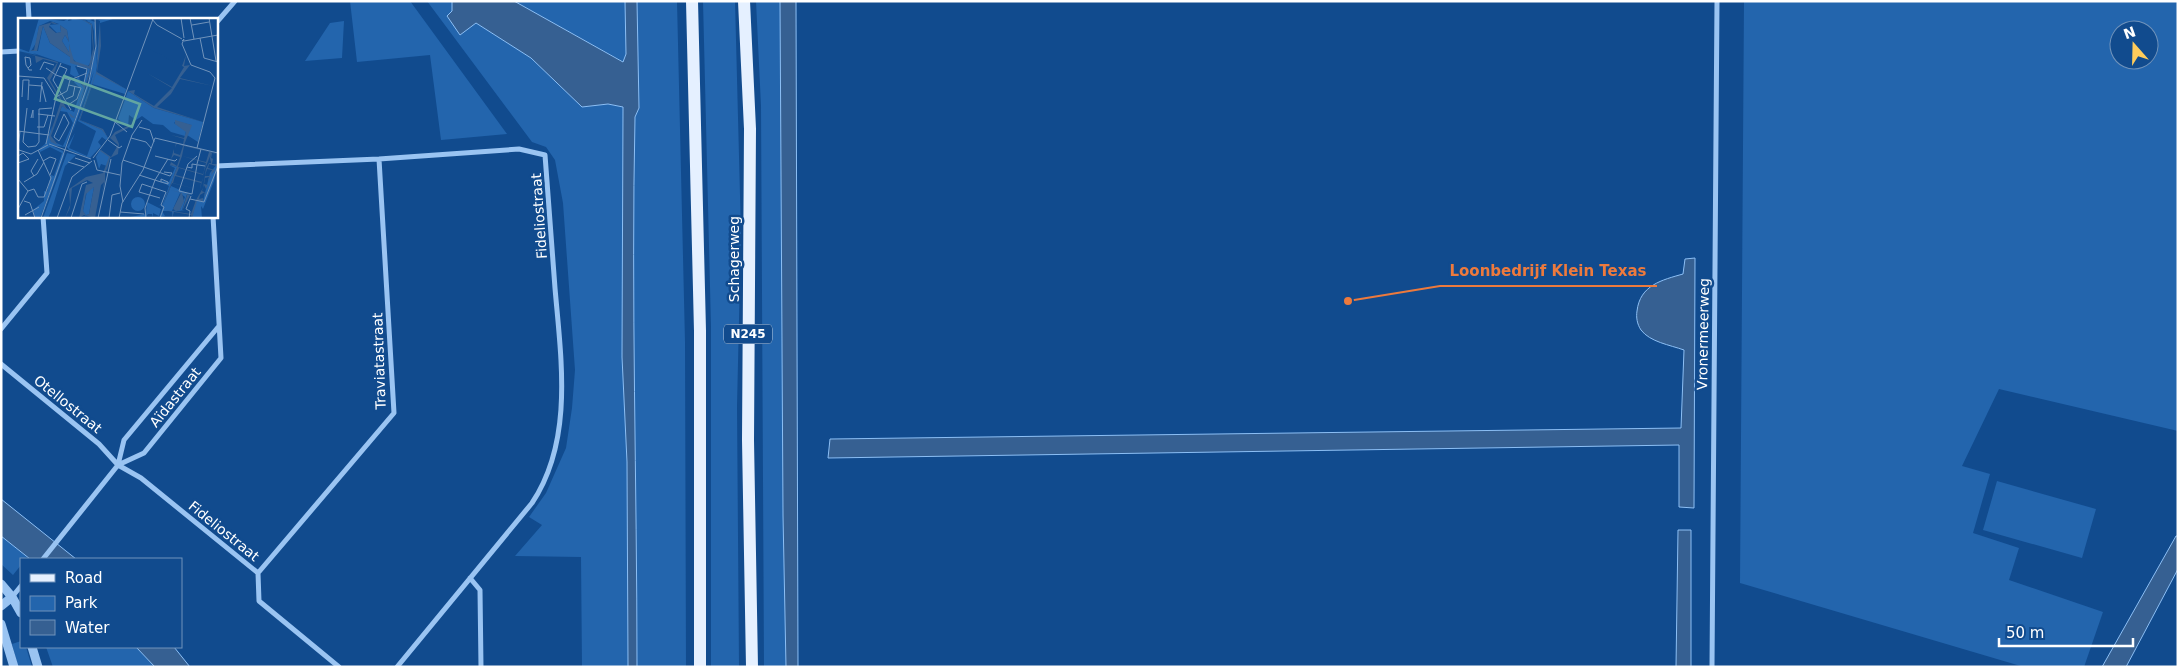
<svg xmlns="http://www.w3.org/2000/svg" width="2179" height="668" font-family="'DejaVu Sans',sans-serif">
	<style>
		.green { fill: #2365ad; fill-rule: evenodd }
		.water { fill: #366092; stroke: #8cbff5 }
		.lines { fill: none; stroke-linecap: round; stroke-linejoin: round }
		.minor { stroke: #9ac4f2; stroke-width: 5 }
		.tertiary { stroke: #9ac4f2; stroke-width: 9 }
		.primary { stroke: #e5f0ff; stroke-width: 12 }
		.labels { text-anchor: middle; stroke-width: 5; stroke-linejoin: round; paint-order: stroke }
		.shield { fill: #114b8e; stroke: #b8c9dd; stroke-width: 1 }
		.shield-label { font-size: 12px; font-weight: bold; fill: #fff }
		.street-label { font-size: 14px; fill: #fff; stroke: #114b8e }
		.inset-road { fill: none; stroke: #7093bb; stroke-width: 1 }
		.view { fill: #63a6a1; fill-opacity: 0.15; stroke: #63a6a1; stroke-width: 2.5 }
		.inset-edge { fill: none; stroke: #fff; stroke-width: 2.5 }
		.leader { fill: none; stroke: #ed7a3d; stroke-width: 2 }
		.callout-dot { fill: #ed7a3d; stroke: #114b8e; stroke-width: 2 }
		.callout-label { font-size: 15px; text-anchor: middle; font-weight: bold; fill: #ed7a3d; stroke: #114b8e; stroke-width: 5; stroke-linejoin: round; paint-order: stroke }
	</style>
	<rect width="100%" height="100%" fill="#114b8e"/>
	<path class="green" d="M 350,1 L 410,1 L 507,134 L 441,140 L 430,55 L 357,62 Z
		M 427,1 L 452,1 L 452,11 L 460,34 L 476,23 L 531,58 L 582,107 L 608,104 L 623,107 L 622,357 L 627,462 L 628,667 L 582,667 L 581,557 L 515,556 L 542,525 L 529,517 L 546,493 L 566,448 L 572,408 L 575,370 L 563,203 L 555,160 L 546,147 L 532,142 Z
		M 514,1 L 625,1 L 626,54 L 624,62 Z
		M 637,1 L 677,1 L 685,342 L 686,667 L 637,667 C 637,483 631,300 635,117 L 639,108 Z
		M 703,1 L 735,1 L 741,234 L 737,406 L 739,667 L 711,667 L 711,327 Z
		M 756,1 L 780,1 L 783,515 L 786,667 L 764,667 L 761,106 Z
		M 1744,1 L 2178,1 L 2178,431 L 1999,389 L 1962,466 L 1990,474 L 1973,533 L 2019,548 L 2009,580 L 2103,612 L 2084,667 L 2024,667 L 1740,583 ZM 2119,30 L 2149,30 L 2149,60 L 2119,60 Z
		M 344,21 L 342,58 L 305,61 L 330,23 Z
		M 1997,481 L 2096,509 L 2082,558 L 1983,530 Z
		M 1,536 L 27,557 L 21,559 L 21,565 L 13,575 L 1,564 Z
		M 21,641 L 21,647 L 26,647 L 32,667 L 18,667 L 12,644 Z
		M 46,647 L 136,647 L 155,667 L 53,667 Z"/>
	<path class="water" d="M 452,1 L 514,1 L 623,62 L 626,54 L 625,1 L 637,1 L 639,108 L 635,117 C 631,300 637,483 637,667 L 628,667 L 627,462 L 622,357 L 623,107 L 608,104 L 582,107 L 531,58 L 476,23 L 460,35 L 447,16 L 452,11 Z
		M 780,1 L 796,1 L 798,667 L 786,667 L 783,515 Z
		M 1695,258 L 1694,508 L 1679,507 L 1679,445 L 828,458 L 830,439 L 1681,428 L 1684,350 C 1670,345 1650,342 1641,330 C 1637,324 1636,317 1637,311 C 1640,285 1662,280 1683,274 L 1685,259 Z
		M 1,499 L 76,559 L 30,559 L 1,536 Z
		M 1678,530 L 1691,530 L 1691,667 L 1676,667 Z
		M 2176,536 L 2178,536 L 2178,569 L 2126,667 L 2102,667 Z
		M 136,647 L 174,647 L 190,667 L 155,667 Z"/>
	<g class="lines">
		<path class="minor" d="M 28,1 L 29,19
			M 216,23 L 235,1
			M 1,52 L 19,51
			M 216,166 L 379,159 L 519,149 L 545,155 C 548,199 552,243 555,288 C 561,359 574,440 532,503 L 397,667
			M 1,329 L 47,273 L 43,216
			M 1,364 L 99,444 L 118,465 L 141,478 L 258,573 L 259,601 L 339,667
			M 118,465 L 124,440 L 219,326
			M 43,559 L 118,465 L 144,453 L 221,358 L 213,216
			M 258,573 L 394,413 L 379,159
			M 470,578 L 480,590 L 481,667
			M 12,597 L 21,586
			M 1712,667 L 1717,1"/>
		<path class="tertiary" d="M 1,584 L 12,597 L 21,613
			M 1,606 L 12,597
			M 1,624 L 14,667
			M 32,647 L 38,667"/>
		<path class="primary" d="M 692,1 L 700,331 L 700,667
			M 744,1 L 750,129 L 748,440 L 752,667"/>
	</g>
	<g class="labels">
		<rect class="shield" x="724" y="324.5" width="48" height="19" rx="4"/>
		<g class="shield-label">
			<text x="748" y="338">N245</text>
		</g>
		<g class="street-label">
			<text transform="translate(539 216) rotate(-94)" y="5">Fideliostraat</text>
			<text transform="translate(734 259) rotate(-90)" y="5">Schagerweg</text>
			<text transform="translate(1703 334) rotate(-89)" y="5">Vronermeerweg</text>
			<text transform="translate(379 361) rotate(-92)" y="5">Traviatastraat</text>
			<text transform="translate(175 397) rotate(-51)" y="5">Aïdastraat</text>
			<text transform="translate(68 404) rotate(39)" y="5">Otellostraat</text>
			<text transform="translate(224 531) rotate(39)" y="5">Fideliostraat</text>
		</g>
	</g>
	<g transform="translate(18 18)">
		<rect width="200" height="200" fill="#114b8e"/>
		<path d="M 21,0 L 46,3 L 51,0 L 50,3 L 54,2 L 52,0 L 70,3 L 65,0 L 76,0 L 72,2 L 77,4 L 77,21 L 73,57 L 47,129 L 32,127 L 45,133 L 45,137 L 47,135 L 24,200 L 36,163 L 22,200 L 17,200 L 15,192 L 26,183 L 26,173 L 29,174 L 33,157 L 36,158 L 44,135 L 32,129 L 22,134 L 21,131 L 27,126 L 34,108 L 32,122 L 45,128 L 55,105 L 49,94 L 42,93 L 44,88 L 56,94 L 63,71 L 56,64 L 61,58 L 62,65 L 67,70 L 64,64 L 66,65 L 70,51 L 57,48 L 61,57 L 57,59 L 52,56 L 53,48 L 15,35 L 19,37 L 0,33 L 0,30 L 11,34 ZM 65,1 L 74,6 L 76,13 L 76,30 L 73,51 L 52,44 L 53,39 L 60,46 L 70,48 L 73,44 L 73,7 ZM 32,3 L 41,6 L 31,7 L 39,15 L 43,14 L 42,7 L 49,12 L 51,24 L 47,17 L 44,23 L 51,34 L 52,26 L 52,39 L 32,25 L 25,8 L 20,33 L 13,33 L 18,25 L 21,8 ZM 98,0 L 82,5 L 82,26 L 78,55 L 108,71 L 107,76 L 74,66 L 61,102 L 85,112 L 90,120 L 88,122 L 84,119 L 80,124 L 83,128 L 72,140 L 51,132 L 49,129 L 57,115 L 51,130 L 69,138 L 78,113 L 60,103 L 71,71 L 76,53 L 54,116 L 79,26 L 78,49 L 82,3 L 80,2 ZM 110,73 L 136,90 L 185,104 L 180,124 L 169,117 L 173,107 L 158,103 L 156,105 L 168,113 L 167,118 L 153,114 L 145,107 L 135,106 L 124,98 L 118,102 L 111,97 L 110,109 L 100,101 ZM 82,132 L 92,139 L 89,148 L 83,146 L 81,151 L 78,139 ZM 49,135 L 58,137 L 47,148 L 33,194 L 30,200 L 25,200 ZM 199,146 L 200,146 L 196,163 L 185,191 L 183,188 L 184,200 L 174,200 L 178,183 L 185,183 L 192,155 ZM 151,147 L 159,149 L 145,187 L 153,168 L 176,178 L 169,176 L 164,192 L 167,192 L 155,194 L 154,200 L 154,193 L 144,193 L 147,198 L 141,200 L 145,189 L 140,187 L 144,188 L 151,168 L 143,163 L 151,164 L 157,150 ZM 162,175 L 167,179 L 162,192 L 154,193 ZM 76,169 L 71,196 L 63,200 L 68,198 L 65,193 L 69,173 ZM113 186a7 7 0 1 1 14 0a7 7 0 1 1-14 0ZM 129,184 L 143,191 L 141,198 L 135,195 L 135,200 L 134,196 L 130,196 L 127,200 L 107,200 L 128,196 Z" fill="#2365ad" fill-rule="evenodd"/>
		<path d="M 100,0 L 82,5 L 83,28 L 79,54 L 108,71 L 78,56 L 62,102 L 85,111 L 90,120 L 84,112 L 61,102 L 79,52 L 82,5 ZM 63,1 L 74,6 L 76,34 L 71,58 L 56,100 L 53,99 L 50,94 L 56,99 L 66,70 L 60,60 L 67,68 L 72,51 L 52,45 L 52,39 L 32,25 L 25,8 L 19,33 L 11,33 L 16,32 L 21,8 L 35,4 L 41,7 L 33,5 L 31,9 L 38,15 L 43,14 L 42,7 L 49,12 L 51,24 L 47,17 L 44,23 L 51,34 L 51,26 L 56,43 L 71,48 L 75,31 L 73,7 ZM 126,28 L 164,48 L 168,37 L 166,48 L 172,47 L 162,60 L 195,68 L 162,61 L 153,76 L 139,89 L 185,104 L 136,90 L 110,73 L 117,72 L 116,76 L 136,88 L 154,70 L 129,55 L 154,69 L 166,49 ZM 0,33 L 40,44 L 37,53 L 32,62 L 50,93 L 44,88 L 33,118 L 40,127 L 33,124 L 31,119 L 43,83 L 29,60 L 39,45 L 25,41 L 18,45 L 17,38 ZM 157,102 L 174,107 L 166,127 L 200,136 L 194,135 L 193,140 L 200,143 L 195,141 L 194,146 L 199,146 L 197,151 L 198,148 L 191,146 L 190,150 L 197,152 L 193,157 L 194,152 L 189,151 L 187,158 L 193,158 L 190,164 L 191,159 L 187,160 L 186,166 L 190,167 L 188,171 L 186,167 L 184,173 L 188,175 L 186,179 L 187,174 L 182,177 L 181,181 L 185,180 L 185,183 L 179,183 L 174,200 L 173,197 L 156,194 L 154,200 L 155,194 L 146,192 L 173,196 L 178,182 L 185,170 L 188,151 L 191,145 L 193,145 L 192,140 L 193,136 L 186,153 L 182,172 L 154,165 L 145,187 L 159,149 L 152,147 L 153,144 L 159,148 L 162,139 L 156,137 L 153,141 L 156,131 L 156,135 L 162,137 L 165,128 L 159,125 L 157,130 L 158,125 L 165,126 L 166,121 L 153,117 L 166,120 L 168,114 L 157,106 ZM 166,128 L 191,134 L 188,144 L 164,138 ZM 164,138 L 188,145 L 185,156 L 160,149 ZM 161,150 L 185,157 L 184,164 L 158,157 ZM 157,158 L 183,165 L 182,172 L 155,165 ZM 116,105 L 112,109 L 97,117 L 101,126 L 100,136 L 92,140 L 89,151 L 87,154 L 87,164 L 84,175 L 86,164 L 83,167 L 77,200 L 66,197 L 61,200 L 68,167 L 75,165 L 69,162 L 54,170 L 52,190 L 47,200 L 52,187 L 51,171 L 68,159 L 85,155 L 91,139 L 82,133 L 89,124 L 83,132 L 93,139 L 100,127 L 92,120 L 97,114 ZM 76,169 L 71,196 L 68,197 L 65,193 L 68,176 ZM 153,172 L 172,177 L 164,193 L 169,177 L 164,175 L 166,183 L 162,192 L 158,193 L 155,191 L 163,175 Z" fill="#366092" fill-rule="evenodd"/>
		<path class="inset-road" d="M 65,0 L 83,0M 163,0 L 166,20M 172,0 L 176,21M 191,0 L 198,43M 134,1 L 139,7 L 164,21M 174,7 L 191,4M 182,20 L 186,40 L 200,44M 164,23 L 166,21 L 164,26 L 173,47 L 192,54 L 197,60 L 179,130M 166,23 L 200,17M 43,45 L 35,62 L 53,92M 59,48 L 69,51 L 66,65M 10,50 L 13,47 L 12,40 L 7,39 L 8,47 L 10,50 L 11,52 L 14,52M 28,50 L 38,57 L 52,62M 22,52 L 26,44 L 36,47M 0,58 L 26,60 L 38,79 L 28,126M 11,67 L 24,68 L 28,84M 41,70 L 49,51 L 42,48M 4,79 L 5,62 L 11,62 L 10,82M 38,79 L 49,73 L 52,62 L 69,55M 48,81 L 55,78 L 57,68M 22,84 L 24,64M 50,87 L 59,81 L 63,70 L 51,67M 9,90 L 5,124 L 10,129 L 18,128M 20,96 L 37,98M 46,96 L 51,105 L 41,123 L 36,119 ZM 13,100 L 15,92 L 15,100M 97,104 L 109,114M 19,109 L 26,109 L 30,97M 121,109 L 132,112 L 136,124M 0,113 L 31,117M 113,120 L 128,124 L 133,130M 137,120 L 200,135M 90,122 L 101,130 L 104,128M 31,126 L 73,141M 18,128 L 21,124 L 21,91 L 34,90M 0,130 L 2,113M 1,132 L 13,136 L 30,127M 0,138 L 5,135 L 11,141 L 0,145M 137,138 L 157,143 L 159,141M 57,140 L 72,145M 75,140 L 92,118 L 135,1M 76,142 L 79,152 L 102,157M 105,142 L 152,158 L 154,155 L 146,154M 25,143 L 32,139 L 38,141 L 32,157M 50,144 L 66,149M 179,146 L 183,131M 179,147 L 174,176 L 161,173 L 170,146 L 179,138M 169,149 L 174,150 L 174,146 L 187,148M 121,157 L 143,164M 16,158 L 13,153 L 20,141M 0,161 L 10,173 L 0,191M 143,161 L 150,164 L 150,166 L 143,164 ZM 6,164 L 19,156 L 26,144M 10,173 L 16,171 L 20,179 L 26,179 L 33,160 L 20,132M 142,180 L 121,174 L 124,166 L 148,174 L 143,187M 172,181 L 186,184 L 200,148M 6,183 L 12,185 L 17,200M 105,184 L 102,168 L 104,145 L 114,117 L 124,102M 102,194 L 126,196M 7,197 L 21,189M 23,200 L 71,63 L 78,28 L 77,0M 39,200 L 54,159 L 74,143M 53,200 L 64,166 L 69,164M 80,200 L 93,141M 91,200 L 94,177 L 102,175M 101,200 L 104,185 L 125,152 L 137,120M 128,200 L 127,190 L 137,162 L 150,141M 142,200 L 146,189 L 143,187M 171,200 L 172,193 L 168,191 L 173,178"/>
		<path class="view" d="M 46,58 L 122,86 L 114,109 L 37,81 Z"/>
		<rect width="200" height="200" class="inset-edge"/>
	</g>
	<path class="leader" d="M1348 301L1440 286H1657"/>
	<circle class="callout-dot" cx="1348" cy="301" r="5"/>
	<g class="callout-label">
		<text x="1548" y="276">Loonbedrijf Klein Texas</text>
	</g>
	<rect width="2179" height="668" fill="none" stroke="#ffffff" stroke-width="5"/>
	<rect x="20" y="558" width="162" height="90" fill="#114b8e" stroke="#7093bb"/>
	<rect x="30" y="574" width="25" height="8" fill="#e5f0ff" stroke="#7093bb"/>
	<text x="65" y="583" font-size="15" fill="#ffffff">Road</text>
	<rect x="30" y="596" width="25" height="15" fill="#2365ad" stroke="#7093bb"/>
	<text x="65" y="608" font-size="15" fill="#ffffff">Park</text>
	<rect x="30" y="620" width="25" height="15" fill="#366092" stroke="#7093bb"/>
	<text x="65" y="633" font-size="15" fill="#ffffff">Water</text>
	<g transform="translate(2134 45) rotate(340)"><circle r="24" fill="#114b8e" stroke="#7093bb"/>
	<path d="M0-4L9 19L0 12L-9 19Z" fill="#ffcc5b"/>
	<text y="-8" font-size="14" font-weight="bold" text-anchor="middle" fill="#ffffff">N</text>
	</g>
	<path d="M1999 638v8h134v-8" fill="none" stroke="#ffffff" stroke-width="2.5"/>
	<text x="2006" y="638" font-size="15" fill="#ffffff" stroke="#114b8e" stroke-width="4" paint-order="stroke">50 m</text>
</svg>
